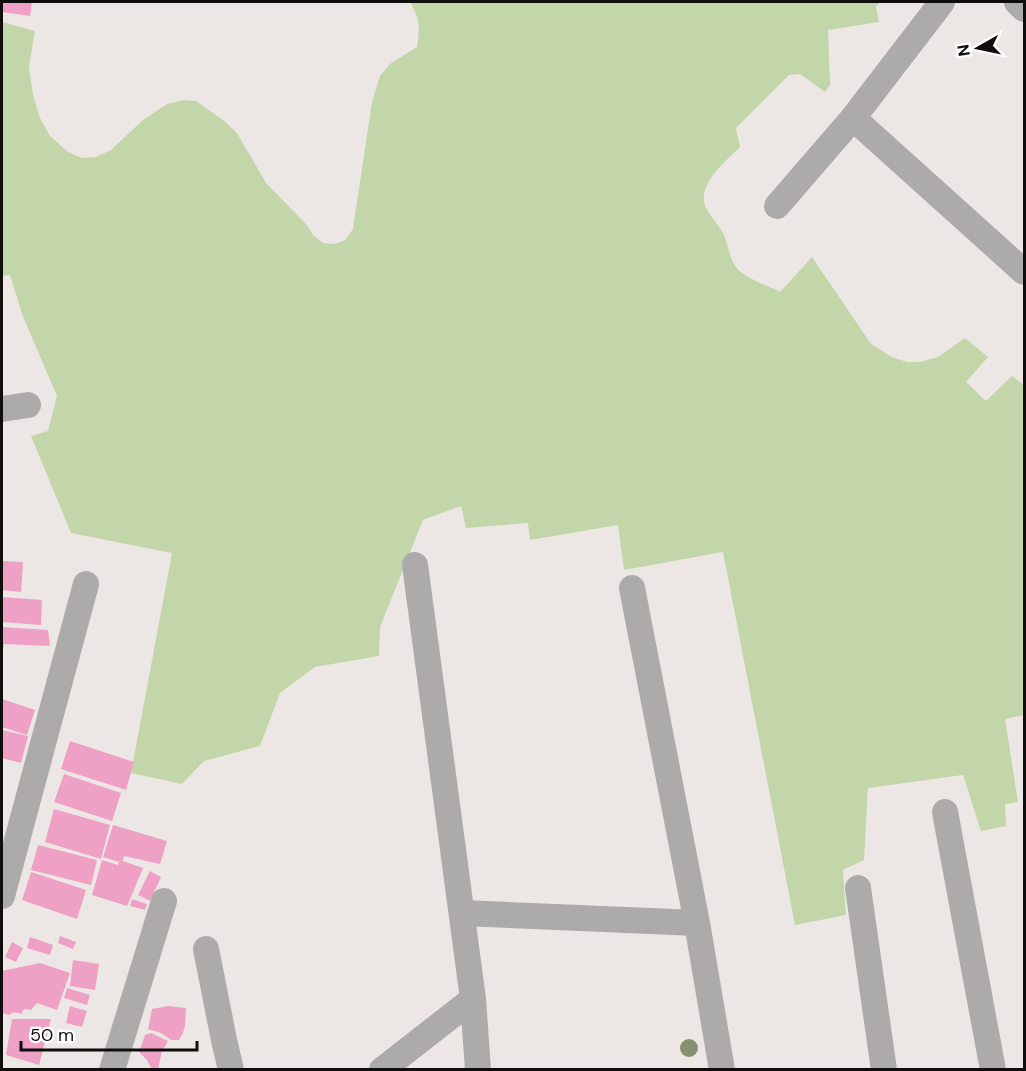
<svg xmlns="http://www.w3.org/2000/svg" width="1026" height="1071" font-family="'DM Sans',sans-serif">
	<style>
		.green { fill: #c3d6aa }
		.building { fill: #eea1c4 }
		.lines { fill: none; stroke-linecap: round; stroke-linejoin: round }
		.minor { stroke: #acaba9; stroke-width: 26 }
		.tree { fill: #889072 }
	</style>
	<rect width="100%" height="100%" fill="#ece7e4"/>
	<path class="green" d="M 410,2 L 880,2 L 876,7 L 879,22 L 828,30 L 830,85 L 825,92 L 800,74 L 789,75 L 736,128 L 740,147 C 727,160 707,176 704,195 C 702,210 716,220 722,231 C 729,244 729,264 742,273 C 753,281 768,286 780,292 L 812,257 L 871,344 L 892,357 L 907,362 L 920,362 L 938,357 L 965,338 L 988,357 L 966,382 L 986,401 L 1012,376 L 1024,385 L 1024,715 L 1005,719 L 1018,802 L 1005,804 L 1006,826 L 981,831 L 963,775 L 868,788 L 864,860 L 843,870 L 846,915 L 795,925 L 723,552 L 624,570 L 618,525 L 530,540 L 528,523 L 466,528 L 461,506 L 423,520 L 380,627 L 379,656 L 315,667 L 280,693 L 260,746 L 204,761 L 182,784 L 131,773 L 172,553 L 71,533 L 31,436 L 48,431 L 57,396 L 22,314 L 10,275 L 2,276 L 2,22 L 35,31 L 29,67 L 33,95 L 40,118 L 50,136 L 68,152 L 82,158 L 96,157 L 111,150 L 143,120 L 167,104 L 183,100 L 196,101 L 223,120 L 237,133 L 266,183 L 305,223 L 314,236 L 323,243 L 334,244 L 345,240 L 353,229 L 372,102 L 380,76 L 390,64 L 417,47 C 420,28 420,19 410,2 Z"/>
	<path class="building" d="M 2,2 L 32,2 L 30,16 L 2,12 Z
		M 2,561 L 23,562 L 21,592 L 2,590 Z
		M 2,597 L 42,600 L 41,625 L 2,622 Z
		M 2,627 L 48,630 L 50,646 L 4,644 L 3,649 L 2,649 Z
		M 2,699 L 35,710 L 27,735 L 2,727 Z
		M 2,730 L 28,736 L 21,763 L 2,758 Z
		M 70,741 L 134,762 L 126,790 L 61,769 Z
		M 64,774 L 121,793 L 112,821 L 54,802 Z
		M 54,809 L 110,825 L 101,859 L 45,842 Z
		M 113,825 L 167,841 L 160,864 L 124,856 L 123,861 L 143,868 L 127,906 L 92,895 L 102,860 L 118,865 L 119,862 L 103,857 Z
		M 38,845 L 97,860 L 91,885 L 31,870 Z
		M 150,871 L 161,877 L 150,901 L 138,895 Z
		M 31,872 L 86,890 L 77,919 L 22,900 Z
		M 132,899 L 147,904 L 145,910 L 130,906 Z
		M 60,936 L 76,942 L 73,949 L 58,943 Z
		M 30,937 L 53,945 L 50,955 L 27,948 Z
		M 12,942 L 23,948 L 16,962 L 5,957 Z
		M 73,960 L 99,964 L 95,990 L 70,986 Z
		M 40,963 L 70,973 L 57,1010 L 37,1003 L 31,1010 L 24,1009 L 21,1014 L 14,1012 L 9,1015 L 2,1013 L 2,971 Z
		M 67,988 L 90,995 L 87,1005 L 64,998 Z
		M 70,1006 L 87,1011 L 82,1027 L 66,1023 Z
		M 168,1006 L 186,1008 L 185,1026 L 183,1033 L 179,1040 L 171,1040 L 161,1033 L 148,1029 L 152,1009 Z
		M 12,1019 L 51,1019 L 39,1065 L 6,1055 Z
		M 151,1033 L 168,1041 L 162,1051 L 158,1070 L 152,1070 L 147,1060 L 139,1052 L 145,1035 Z"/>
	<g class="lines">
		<path class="minor" d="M 1017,2 L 1024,9
			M 853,118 L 1024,272
			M 777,206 L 853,118 L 942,2
			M 2,409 L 28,405
			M 415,565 L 473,999 L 478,1070
			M 632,588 L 697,923 L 722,1070
			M 945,812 L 993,1070
			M 858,888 L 884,1070
			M 2,896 L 86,584
			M 462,913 L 697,923
			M 206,949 L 224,1040 L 231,1070
			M 112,1070 L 164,901
			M 382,1070 L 473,999"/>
	</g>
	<circle class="tree" cx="689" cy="1048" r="9"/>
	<rect width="1026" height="1071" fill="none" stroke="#100e0d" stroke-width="6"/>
	<g transform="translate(978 48) rotate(261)" stroke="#ffffff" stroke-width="4.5" paint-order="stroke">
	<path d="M0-4.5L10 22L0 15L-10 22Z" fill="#100e0d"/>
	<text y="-9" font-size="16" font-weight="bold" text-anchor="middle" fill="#100e0d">N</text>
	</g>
	<path d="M21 1041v9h176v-9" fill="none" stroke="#100e0d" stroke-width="3"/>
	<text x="30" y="1041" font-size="18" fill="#100e0d" stroke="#ffffff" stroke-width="4.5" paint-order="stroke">50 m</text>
</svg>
